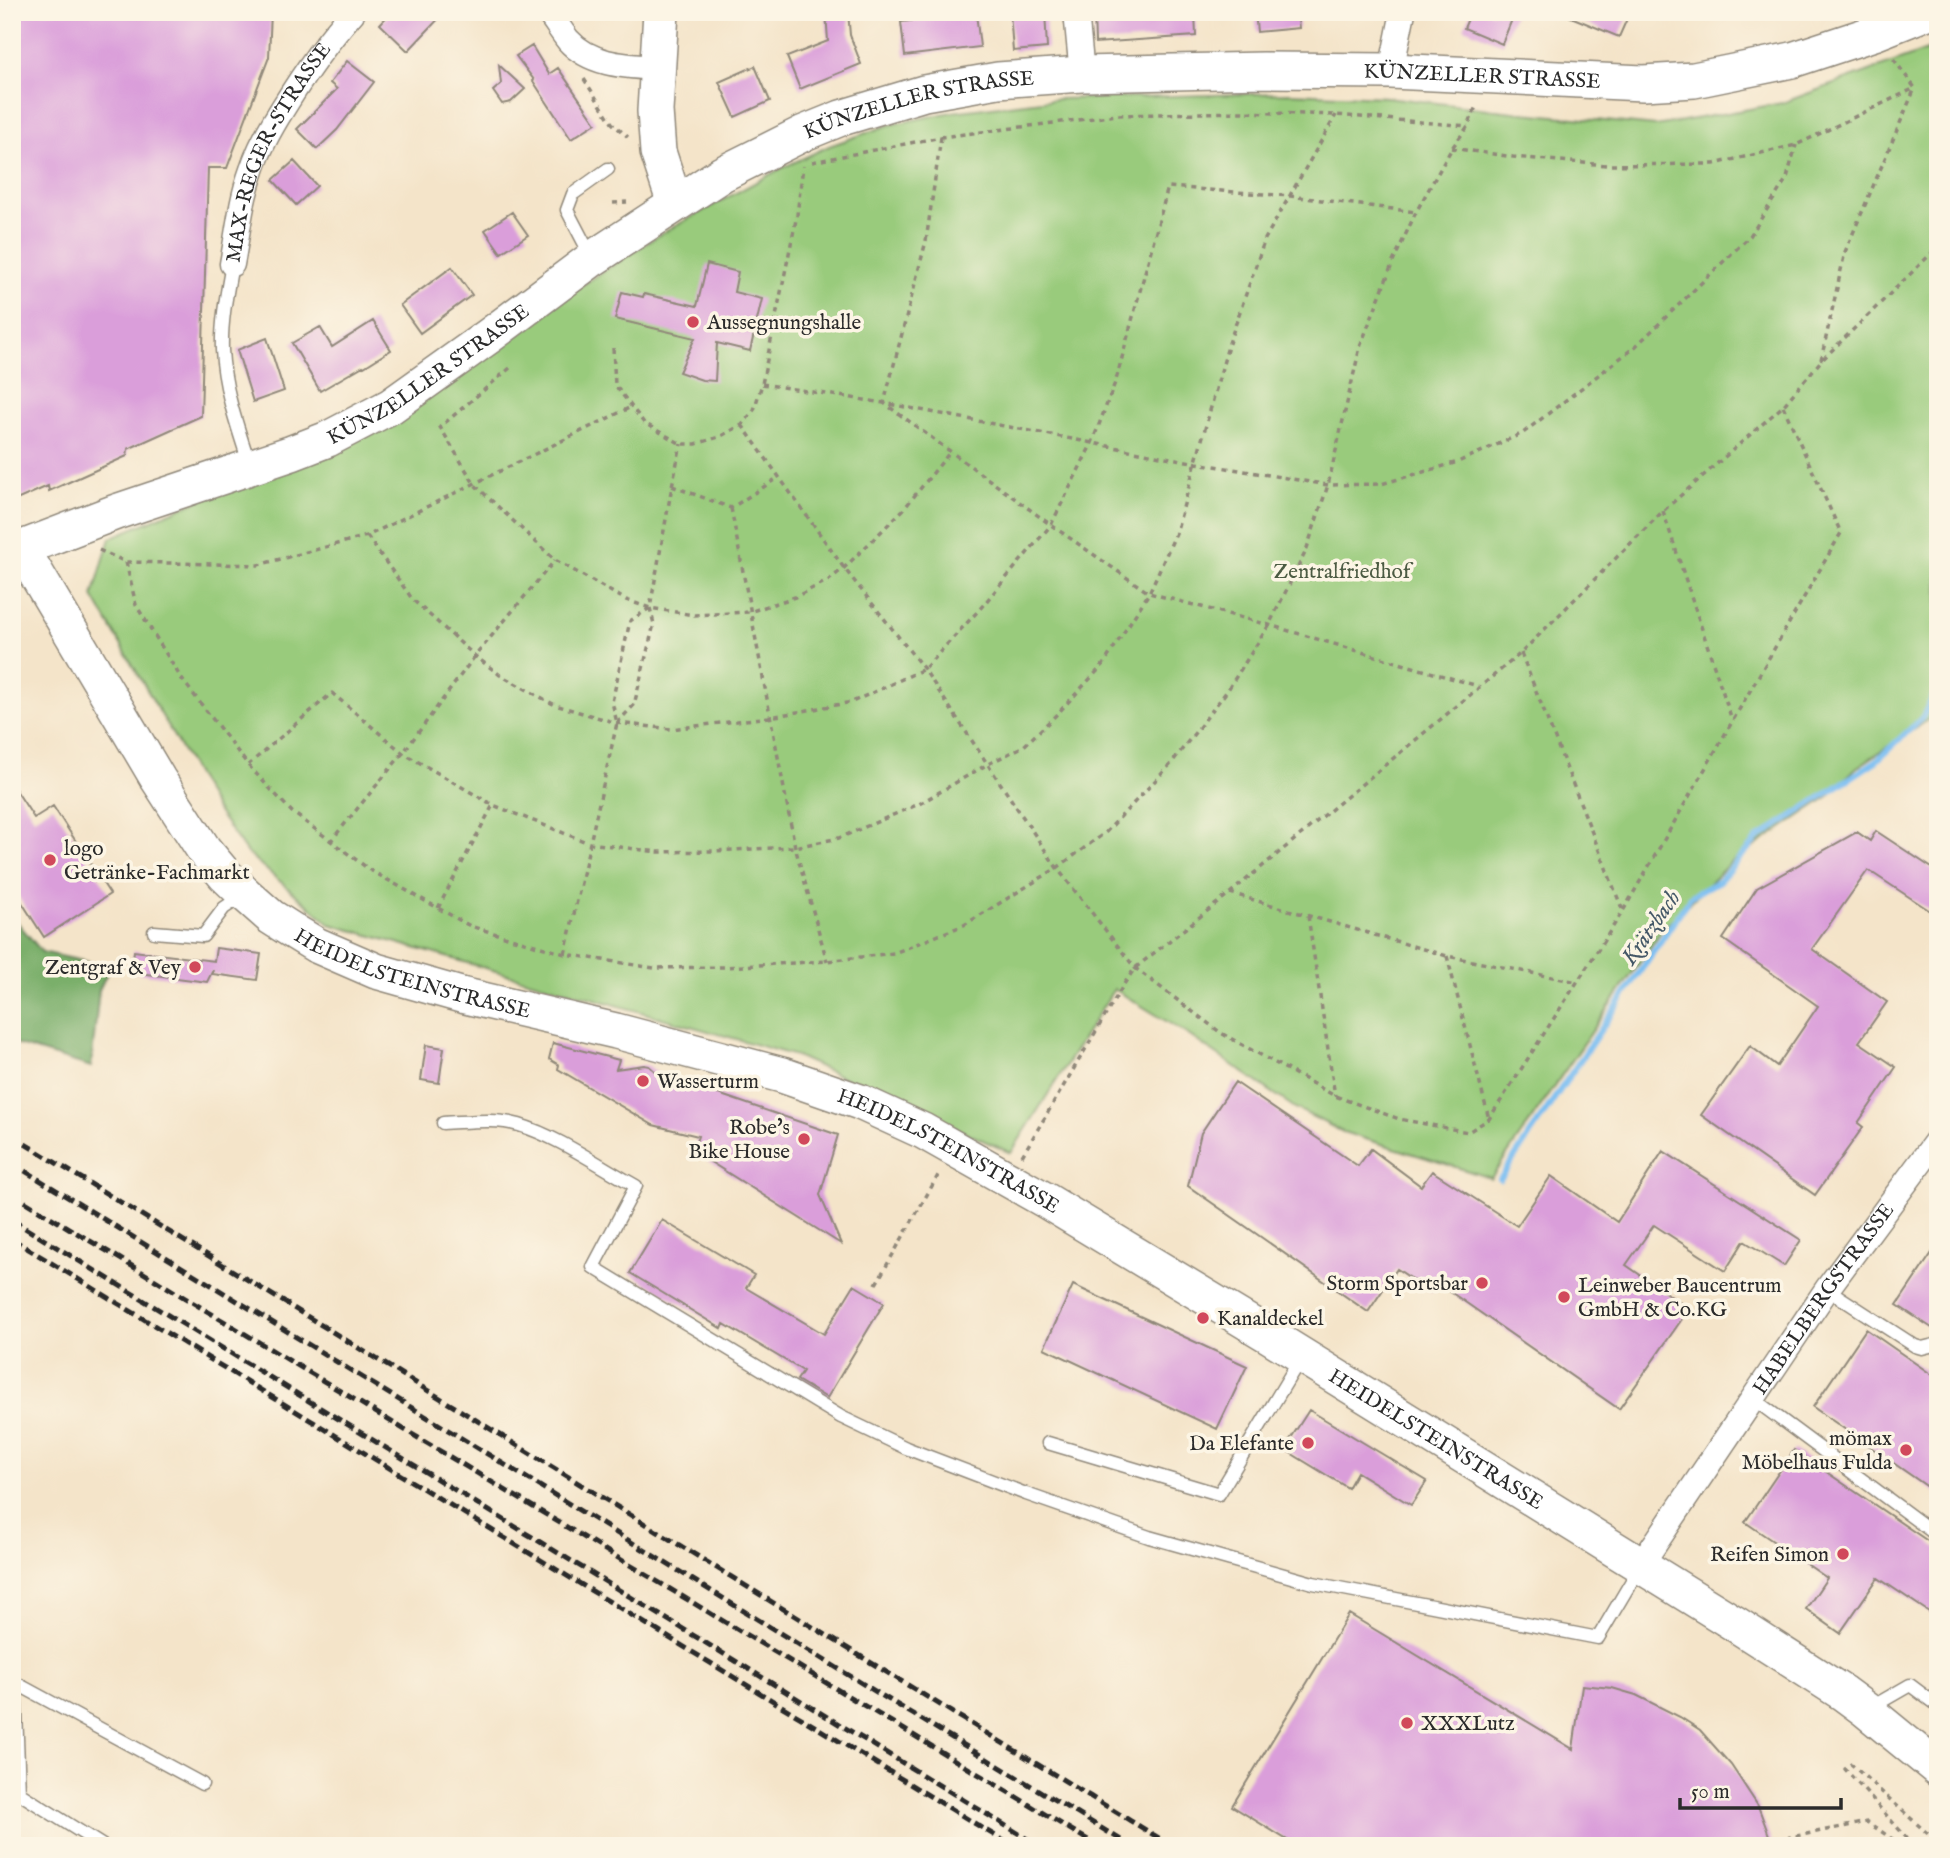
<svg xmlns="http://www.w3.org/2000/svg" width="1950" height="1858" font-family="'IM FELL English',serif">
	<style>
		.green { fill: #99cb7b; stroke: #627b53; stroke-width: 2 }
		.forest { fill: #7aaf6b; stroke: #526d4b; stroke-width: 2 }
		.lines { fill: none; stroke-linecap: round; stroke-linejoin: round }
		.stream { stroke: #7dbff2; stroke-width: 6 }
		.building { fill: #da9eda }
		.lane-casing { stroke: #90887a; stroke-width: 15 }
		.street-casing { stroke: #90887a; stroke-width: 27 }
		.secondary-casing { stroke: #90887a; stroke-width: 38 }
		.path { stroke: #90887a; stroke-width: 3.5; stroke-dasharray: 5 5; stroke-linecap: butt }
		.lane { stroke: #fff; stroke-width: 12 }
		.street { stroke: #fff; stroke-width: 24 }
		.secondary { stroke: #fff; stroke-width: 35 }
		.rail { stroke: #2b2b2b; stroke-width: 5; stroke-dasharray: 10 5; stroke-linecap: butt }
		.poi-dot { fill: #d1495b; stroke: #fcf5e5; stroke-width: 2.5 }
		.labels { text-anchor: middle; stroke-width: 7; stroke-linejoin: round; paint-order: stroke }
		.street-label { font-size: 21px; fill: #2b2b2b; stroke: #fcf5e5 }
		.poi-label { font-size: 21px; fill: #2b2b2b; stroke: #fcf5e5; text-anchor: start }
		.park-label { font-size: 21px; fill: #4c5b43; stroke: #fcf5e5 }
		.water-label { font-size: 23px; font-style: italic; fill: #445767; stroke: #fcf5e5 }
	</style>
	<rect width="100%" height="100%" fill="#fcf5e5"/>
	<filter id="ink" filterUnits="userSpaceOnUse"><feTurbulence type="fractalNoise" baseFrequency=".0143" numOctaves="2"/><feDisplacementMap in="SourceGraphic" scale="14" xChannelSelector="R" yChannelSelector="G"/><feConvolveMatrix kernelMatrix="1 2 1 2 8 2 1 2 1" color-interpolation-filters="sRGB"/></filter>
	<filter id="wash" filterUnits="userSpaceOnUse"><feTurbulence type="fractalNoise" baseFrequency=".00686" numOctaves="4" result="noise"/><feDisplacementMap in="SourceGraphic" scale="28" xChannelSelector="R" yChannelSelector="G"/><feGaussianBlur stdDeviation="1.57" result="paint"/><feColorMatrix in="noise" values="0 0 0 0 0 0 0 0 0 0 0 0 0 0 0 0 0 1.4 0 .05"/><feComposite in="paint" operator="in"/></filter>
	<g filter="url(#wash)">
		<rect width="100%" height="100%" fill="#f4e4c9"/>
		<path class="green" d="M 1938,46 L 1938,713 L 1856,768 L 1826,798 L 1730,863 L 1662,930 L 1491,1178 L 1343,1132 L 1295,1108 L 1184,1032 L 1114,989 L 1011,1153 L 796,1056 L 330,924 L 247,853 L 215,808 L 93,596 L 110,538 L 218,492 L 549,307 L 662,233 L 780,169 L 829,146 L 889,125 L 952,112 L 1058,99 L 1289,93 L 1387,97 L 1513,112 L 1656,126 L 1782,103 Z"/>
		<path class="forest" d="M 12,916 L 42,952 L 110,967 L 99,990 L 91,1067 L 12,1043 Z"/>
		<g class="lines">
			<path class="stream" d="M 1500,1179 L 1691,896 L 1719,881 L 1757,839 L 1876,761 L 1922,718 L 1938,688"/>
		</g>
		<g id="blocks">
			<path class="building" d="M 12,12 L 271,12 L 269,57 L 227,168 L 208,168 L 201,416 L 128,449 L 127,456 L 49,491 L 48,486 L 12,502 Z
				M 391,12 L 445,12 L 408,51 L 380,24 Z
				M 826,12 L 848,12 L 850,35 L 861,64 L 800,89 L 787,57 L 828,41 Z
				M 1010,12 L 1045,12 L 1047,48 L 1013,51 Z
				M 1094,12 L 1195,12 L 1196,36 L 1095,43 Z
				M 1255,12 L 1297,12 L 1299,28 L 1257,32 Z
				M 1471,12 L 1515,12 L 1502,44 L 1464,28 Z
				M 1559,12 L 1630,12 L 1619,37 Z
				M 976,13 L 980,47 L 905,56 L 901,22 Z
				M 532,46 L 549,74 L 558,68 L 596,123 L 571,139 L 533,81 L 534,80 L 516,56 Z
				M 347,61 L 374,82 L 337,130 L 317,149 L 297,129 L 337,89 L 330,83 Z
				M 499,65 L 525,89 L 511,102 L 502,104 L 493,91 L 501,84 Z
				M 755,66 L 770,101 L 735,117 L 719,82 Z
				M 294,161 L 317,186 L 296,205 L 273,180 Z
				M 512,212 L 528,235 L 501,253 L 485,230 Z
				M 707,264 L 738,272 L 734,292 L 762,299 L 750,351 L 717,343 L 715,381 L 702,380 L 679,372 L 695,338 L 615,319 L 622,292 L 643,297 L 644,294 L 697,306 Z
				M 452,267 L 472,295 L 420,333 L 400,305 Z
				M 373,321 L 391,350 L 364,367 L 363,366 L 320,391 L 292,343 L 320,327 L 332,347 Z
				M 267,338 L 284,391 L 253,402 L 237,350 Z
				M 12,784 L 34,818 L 53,806 L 110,894 L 44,937 L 12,887 Z
				M 1876,831 L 1938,872 L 1938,916 L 1868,870 L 1812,949 L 1887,1002 L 1859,1042 L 1896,1067 L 1858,1123 L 1863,1127 L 1815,1195 L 1701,1115 L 1750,1046 L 1777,1066 L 1818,1006 L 1723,939 L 1757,888 L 1857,832 L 1870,841 Z
				M 216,948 L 261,954 L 257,980 L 212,974 L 213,970 L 207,982 L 131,972 L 134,951 L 214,961 Z
				M 553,1043 L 619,1060 L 616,1069 L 644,1065 L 649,1066 L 657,1073 L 838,1135 L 820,1195 L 841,1244 L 693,1151 L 698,1136 L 653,1125 L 558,1069 L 559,1065 L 549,1059 Z
				M 426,1045 L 444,1048 L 439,1083 L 421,1080 Z
				M 1235,1082 L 1358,1166 L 1371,1149 L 1421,1186 L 1432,1171 L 1517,1226 L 1551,1176 L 1617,1222 L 1663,1151 L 1801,1240 L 1784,1266 L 1744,1241 L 1725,1271 L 1654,1225 L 1626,1265 L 1689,1309 L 1619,1409 L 1439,1284 L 1431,1292 L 1397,1269 L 1368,1312 L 1188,1186 L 1201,1133 Z
				M 662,1220 L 754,1275 L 746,1288 L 824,1334 L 854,1285 L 884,1303 L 827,1398 L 797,1380 L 803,1371 L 724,1324 L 722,1329 L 630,1273 Z
				M 1938,1244 L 1938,1332 L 1897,1305 Z
				M 1073,1285 L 1247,1366 L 1217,1429 L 1044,1348 Z
				M 1866,1329 L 1938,1379 L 1938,1494 L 1813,1407 Z
				M 1309,1410 L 1427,1481 L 1411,1505 L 1357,1472 L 1348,1488 L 1284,1449 Z
				M 1794,1450 L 1938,1548 L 1938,1618 L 1878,1578 L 1840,1633 L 1806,1609 L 1827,1578 L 1745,1522 Z
				M 1349,1614 L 1573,1749 L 1582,1685 L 1612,1688 L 1636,1695 L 1680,1717 L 1700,1730 L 1731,1765 L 1758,1806 L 1773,1846 L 1297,1846 L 1232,1806 Z"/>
		</g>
	</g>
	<g filter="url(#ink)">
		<use href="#blocks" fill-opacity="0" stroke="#90887a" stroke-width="2"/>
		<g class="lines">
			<defs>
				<path id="lane" d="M 591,256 L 567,210 L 573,194 L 608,169
					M 232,264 C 227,292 221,321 222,350 C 224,390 238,428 250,466
					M 154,932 L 203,936 L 224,908 L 242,896
					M 443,1123 C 468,1122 495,1118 519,1125 C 557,1136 601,1167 636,1186 L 593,1267 L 841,1417 L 906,1448 L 1026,1494 L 1149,1537 L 1313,1583 L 1598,1638 L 1640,1567
					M 1827,1289 L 1915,1346 L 1922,1348 L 1938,1344
					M 1752,1398 L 1938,1536
					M 1048,1443 L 1219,1494 L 1302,1356
					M 12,1681 L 202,1784
					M 15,1682 L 19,1793 L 103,1846
					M 1870,1708 L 1910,1685 L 1938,1706"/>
				<g id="street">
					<path d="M 548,12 C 555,21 561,31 568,40 C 590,65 626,66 657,68"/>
					<path d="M 1076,12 L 1082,74"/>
					<path d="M 1391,71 L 1403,12"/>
					<path id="s1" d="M 232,264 C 238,232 241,200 252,170 C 259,148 271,127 283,108 C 304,74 326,42 353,12"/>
					<path id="s2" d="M 1640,1566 L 1827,1289 L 1938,1139"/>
				</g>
				<g id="secondary">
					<path d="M 661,12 L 655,111 L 658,152 L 675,204"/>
					<path id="s3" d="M 21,548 L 158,779 L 204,850 L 225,875 L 245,894 L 271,917 L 293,931 L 316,945 L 376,971 L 461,995 L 616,1031 L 782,1075 L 860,1102 L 923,1131 L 1045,1200 L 1267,1334 L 1737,1625 L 1843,1693 L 1866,1710 L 1938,1769"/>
					<path id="s4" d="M 12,552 L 116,512 L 292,453 L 328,439 L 391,406 L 489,336 L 592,259 L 722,174 L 804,133 L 841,118 L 924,93 L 998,80 L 1082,74 L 1264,70 L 1391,71 L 1643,83 L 1694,80 L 1792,60 L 1874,33 L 1927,12"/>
				</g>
			</defs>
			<use href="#lane" class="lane-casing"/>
			<use href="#street" class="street-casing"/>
			<use href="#secondary" class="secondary-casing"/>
			<path class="path" d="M 584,79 L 612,123 L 628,137
				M 941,137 L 926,241 L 884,403 L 1051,525 L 1149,593 L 1269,625 L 1478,686
				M 1452,148 L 1513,157 L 1607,165 L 1714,164 L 1796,145 L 1915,88
				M 812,162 L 941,137 L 1118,115 L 1242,112 L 1336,115 L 1468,126
				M 613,203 L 627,202
				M 613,348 L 615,385 L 644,423 L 681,444 L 696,444 L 719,437 L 742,425 L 754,410 L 762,384 L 797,215 L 803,166
				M 1821,360 L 1845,252 L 1915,88 L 1892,57
				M 510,368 L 440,427 L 475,485 L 555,560 L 626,600 L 650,608 L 694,615 L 749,612 L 795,597 L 829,580 L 844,568 L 903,510 L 950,452
				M 762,384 L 884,403 L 1197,463 L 1328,485 L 1381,484 L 1458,462 L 1523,433 L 1636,346 L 1750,236 L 1787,178 L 1796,145
				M 742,425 L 844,568 L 924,669 L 1057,868 L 1135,968 L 1221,1033 L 1335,1096 L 1399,1119 L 1468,1132 L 1489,1119 L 1623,911 L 1841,533 L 1783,406
				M 672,486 L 731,508 L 779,477
				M 731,508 L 795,847 L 827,961
				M 1663,511 L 1732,720
				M 367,536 L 413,600 L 475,656 L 500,675 L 555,705 L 617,723 L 671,729 L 770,717 L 852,702 L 924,669 L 979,610 L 1051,525 L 1092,443 L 1116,380 L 1168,187 L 1290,196 L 1416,212
				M 99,550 L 126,562 L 258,565 L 367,536 L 631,407
				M 126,562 L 136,605 L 181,678 L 248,765 L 292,812 L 370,870 L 470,926 L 565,954 L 654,968 L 725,967 L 827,961 L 894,953 L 964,925 L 1057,868 L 1106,832 L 1170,765 L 1227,691 L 1269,625 L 1306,551 L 1328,485 L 1360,347 L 1393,262 L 1416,212 L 1452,148 L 1468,126 L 1477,104
				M 1521,653 L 1623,911
				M 617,723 L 634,705 L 654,624 L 650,608
				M 248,765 L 332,693 L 403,753 L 493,805 L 589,843 L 658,852 L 714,851 L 795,847 L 839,838 L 919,804 L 988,764 L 1024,746 L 1058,713 L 1103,665 L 1149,593 L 1176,533 L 1228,346 L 1265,239 L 1336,115
				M 330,842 L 403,753 L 475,656 L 555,560
				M 1230,893 L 1447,956 L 1577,982
				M 438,908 L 493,805
				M 1308,916 L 1335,1096
				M 565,954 L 617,723 L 612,702 L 630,621 L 650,608 L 672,486 L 681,444
				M 1447,956 L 1489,1119
				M 1022,1156 L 1124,984 L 1135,968 L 1230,893 L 1521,653 L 1663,511 L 1783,406 L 1820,362 L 1938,247
				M 876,1284 L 940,1172
				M 1776,1840 L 1867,1822 L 1903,1846
				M 1914,1846 L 1845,1769 L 1851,1764 L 1938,1843"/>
			<use href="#lane" class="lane"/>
			<use href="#street" class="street"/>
			<use href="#secondary" class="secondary"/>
			<path class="rail" d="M 12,1136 C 400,1372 784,1611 1172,1846
				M 12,1163 L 886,1698 L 1131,1846
				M 12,1194 L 1098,1846
				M 12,1220 L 1039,1846
				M 12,1239 L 1012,1846"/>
		</g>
	</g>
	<g class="poi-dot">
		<circle cx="693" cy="322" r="7"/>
		<circle cx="50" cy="860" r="7"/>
		<circle cx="195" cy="967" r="7"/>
		<circle cx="643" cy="1081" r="7"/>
		<circle cx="804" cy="1139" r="7"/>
		<circle cx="1482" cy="1283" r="7"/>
		<circle cx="1564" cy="1297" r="7"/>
		<circle cx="1203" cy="1318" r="7"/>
		<circle cx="1308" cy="1443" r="7"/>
		<circle cx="1906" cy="1450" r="7"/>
		<circle cx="1843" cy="1554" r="7"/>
		<circle cx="1407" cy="1723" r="7"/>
	</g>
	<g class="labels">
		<g class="street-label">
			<text dy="7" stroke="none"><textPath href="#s4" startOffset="1589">KÜNZELLER STRASSE</textPath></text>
			<text dy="7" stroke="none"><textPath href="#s4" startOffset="1022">KÜNZELLER STRASSE</textPath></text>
			<text dy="7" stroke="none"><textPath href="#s1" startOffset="122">MAX-REGER-STRASSE</textPath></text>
			<text dy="7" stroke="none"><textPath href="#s4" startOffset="455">KÜNZELLER STRASSE</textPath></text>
			<text dy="7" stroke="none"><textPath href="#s3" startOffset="602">HEIDELSTEINSTRASSE</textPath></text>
			<text dy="7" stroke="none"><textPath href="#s3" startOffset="1169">HEIDELSTEINSTRASSE</textPath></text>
			<text dy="7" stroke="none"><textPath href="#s2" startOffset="324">HABELBERGSTRASSE</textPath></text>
			<text dy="7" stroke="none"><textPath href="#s3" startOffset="1736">HEIDELSTEINSTRASSE</textPath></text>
		</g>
		<g class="poi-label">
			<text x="707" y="329">Aussegnungshalle</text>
			<text x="64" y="855">logo<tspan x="64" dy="24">Getränke-Fachmarkt</tspan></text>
			<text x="181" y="974" text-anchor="end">Zentgraf &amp; Vey</text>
			<text x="657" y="1088">Wasserturm</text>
			<text x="790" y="1134" text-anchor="end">Robe's<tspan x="790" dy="24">Bike House</tspan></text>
			<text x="1468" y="1290" text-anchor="end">Storm Sportsbar</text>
			<text x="1578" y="1292">Leinweber Baucentrum<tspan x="1578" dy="24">GmbH &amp; Co.KG</tspan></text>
			<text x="1217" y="1325">Kanaldeckel</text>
			<text x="1892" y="1445" text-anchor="end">mömax<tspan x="1892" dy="24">Möbelhaus Fulda</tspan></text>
			<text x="1294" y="1450" text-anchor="end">Da Elefante</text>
			<text x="1829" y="1561" text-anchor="end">Reifen Simon</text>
			<text x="1421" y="1730">XXXLutz</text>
		</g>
		<g class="park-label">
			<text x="1342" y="578">Zentralfriedhof</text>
		</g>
		<g class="water-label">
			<text transform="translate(1650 927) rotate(-55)" y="8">Krätzbach</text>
		</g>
	</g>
	<rect width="1950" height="1858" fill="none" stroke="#fcf5e5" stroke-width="42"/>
	<path d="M1680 1798v10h161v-10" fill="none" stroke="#2b2b2b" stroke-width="3.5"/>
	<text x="1691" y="1798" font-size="21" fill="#2b2b2b" stroke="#fcf5e5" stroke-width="5" paint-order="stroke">50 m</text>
</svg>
